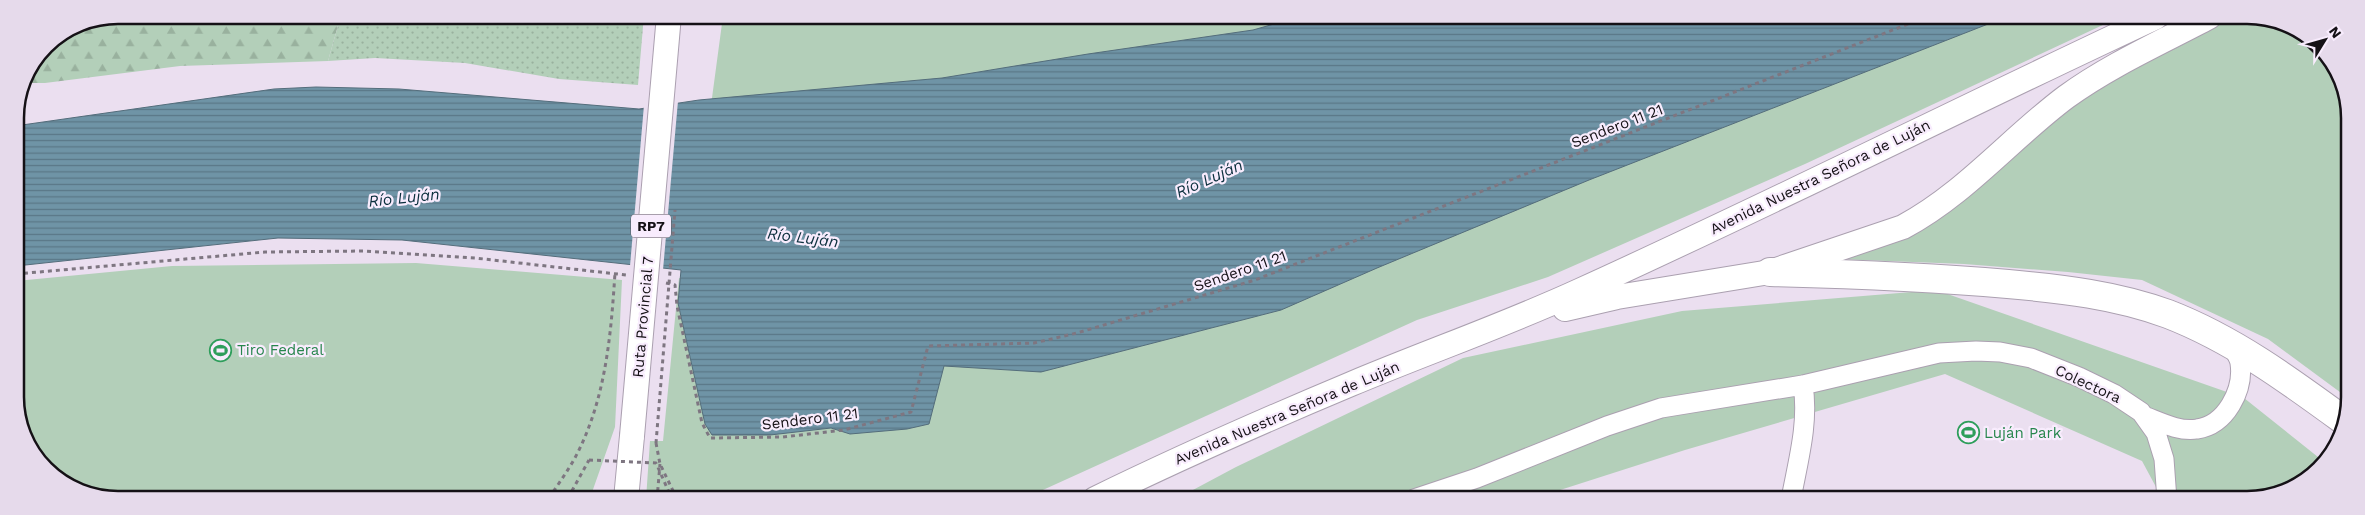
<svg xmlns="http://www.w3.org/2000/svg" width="2365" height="515" font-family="'Work Sans',sans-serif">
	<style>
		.grass { fill: #b3cfb9 }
		.forest { fill: url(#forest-firs) }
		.park { fill: url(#park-dots) }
		.water { fill: url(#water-rules); stroke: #546d7b }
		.pier { fill: #ebdff0 }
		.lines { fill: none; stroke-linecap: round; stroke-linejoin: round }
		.minor-casing { stroke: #aba0b0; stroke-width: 21 }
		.major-casing { stroke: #aba0b0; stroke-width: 26 }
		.highway-casing { stroke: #aba0b0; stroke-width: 30 }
		.path { stroke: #7e7681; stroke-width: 3; stroke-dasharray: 4 4; stroke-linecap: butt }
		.minor { stroke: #fff; stroke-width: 19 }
		.major { stroke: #fff; stroke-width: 24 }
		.highway { stroke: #fff; stroke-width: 28 }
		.major-bridge-casing { stroke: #aba0b0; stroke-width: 26; stroke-linecap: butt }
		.path-bridge { stroke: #7e7681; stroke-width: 3; stroke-dasharray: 4 4; stroke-linecap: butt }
		.major-bridge { stroke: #fff; stroke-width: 24 }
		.labels { text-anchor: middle; stroke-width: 4.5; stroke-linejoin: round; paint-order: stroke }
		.shield { fill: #f8ecfd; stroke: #59535b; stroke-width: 1 }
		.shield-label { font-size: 14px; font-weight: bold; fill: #151116 }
		.street-label { font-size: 15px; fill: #151116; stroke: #f8ecfd }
		.leisure-label { font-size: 15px; fill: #27864d; stroke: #f8ecfd; text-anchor: start }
		.water-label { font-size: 16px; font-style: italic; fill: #0b2f3d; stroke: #f8ecfd }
		.rim { fill: none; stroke: #151116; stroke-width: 2.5 }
	</style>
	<defs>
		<pattern id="forest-firs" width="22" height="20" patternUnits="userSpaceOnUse" patternTransform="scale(1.25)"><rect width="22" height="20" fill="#b3cfb9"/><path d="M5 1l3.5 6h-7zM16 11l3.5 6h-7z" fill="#99b19e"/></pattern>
		<pattern id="park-dots" width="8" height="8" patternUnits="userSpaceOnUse" patternTransform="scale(1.25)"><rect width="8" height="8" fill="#b3cfb9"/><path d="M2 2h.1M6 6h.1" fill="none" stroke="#99b19e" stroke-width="1.8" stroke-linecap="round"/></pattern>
		<pattern id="water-rules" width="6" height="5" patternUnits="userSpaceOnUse" patternTransform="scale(1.25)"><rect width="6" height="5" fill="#6f94a6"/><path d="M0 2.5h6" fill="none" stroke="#5a7786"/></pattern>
	</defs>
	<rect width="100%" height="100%" fill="#ebdff0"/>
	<path class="grass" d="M 723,16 L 1381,16 L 705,150 Z
		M 1649,16 L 2120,17 L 1805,164 L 1548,277 L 1417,320 L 1023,499 L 646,499 L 650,441 L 663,441 L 679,278 L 774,302 Z
		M 2225,17 L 2267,17 L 2320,45 L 2348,97 L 2348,398 L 2268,339 L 2142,280 L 2068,272 L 1964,264 L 1836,259 L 2040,130 L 2111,78 Z
		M 416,263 L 622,280 L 615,427 L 590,498 L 98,498 L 45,470 L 17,418 L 16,281 L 172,266 Z
		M 1936,290 L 2244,398 L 2323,461 L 2315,474 L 2254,500 L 2163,500 L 2142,461 L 1945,374 L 1685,450 L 1532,499 L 1176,499 L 1236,467 L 1463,358 L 1682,311 Z"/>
	<path class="forest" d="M 117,15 L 341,15 L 328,61 L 180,66 L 45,83 L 23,83 C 29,59 56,31 79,23 C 91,18 105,17 117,15 Z"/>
	<path class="park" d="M 341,15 L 644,15 L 638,85 L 559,79 L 465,63 L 375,58 L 328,61 Z"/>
	<path class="water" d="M 1302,16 L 2006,17 L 1589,180 L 1377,268 L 1281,310 L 1041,372 L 944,366 L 929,424 L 907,429 L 850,434 L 831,428 L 770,435 L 712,435 L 705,424 L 678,303 L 681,270 L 402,240 L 278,238 L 16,266 L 15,126 L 274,89 L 316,87 L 399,89 L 639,109 L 699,100 L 942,78 L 1088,54 L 1253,30 Z"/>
	<path class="pier" d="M 678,101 L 663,270 L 630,266 L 644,105 Z"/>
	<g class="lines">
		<defs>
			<path id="minor" d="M 2144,416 C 2160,422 2179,432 2197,429 C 2226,425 2244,390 2240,363 C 2239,357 2234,351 2232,345
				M 1414,499 L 1477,478 L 1607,426 L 1661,408 L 1803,385 L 1939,353 L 1976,351 L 2000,352 L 2031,358 L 2079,377 L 2114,394 L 2141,412 L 2156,433 L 2164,459 L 2167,500
				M 1791,499 C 1798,461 1809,423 1803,385"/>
			<path id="major" d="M 1565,309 L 1617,297 L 1770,272 L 1903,227 C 1965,194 2011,138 2066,97 C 2110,65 2162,42 2209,17
				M 626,499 L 632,436
				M 1095,499 C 1179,458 1265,420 1351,384 C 1427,352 1505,325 1579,291 C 1773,203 1963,107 2156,17"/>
			<path id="highway" d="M 1770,272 C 1850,274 1929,277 2008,284 C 2063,289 2116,295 2168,314 C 2233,339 2290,381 2346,422"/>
		</defs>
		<use href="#minor" class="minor-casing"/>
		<use href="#major" class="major-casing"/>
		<use href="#highway" class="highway-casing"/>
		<path class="path" d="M 16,274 L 265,252 L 364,251 L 475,258 L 626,275
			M 666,283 L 675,285 L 677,306 L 702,423 L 710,438 L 783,437 L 844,430 L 911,412 L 928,346 L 1034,343 L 1077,333 L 1255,280 L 1926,17
			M 656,443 L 660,464 L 677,499
			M 549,498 C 559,483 570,468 578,452 C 606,396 611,334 615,273
			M 568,498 L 589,460
			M 657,499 L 660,464"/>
		<use href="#minor" class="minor"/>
		<use href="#major" class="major"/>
		<use href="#highway" class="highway"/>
		<defs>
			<path id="major-bridge" d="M 632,436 L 669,15"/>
		</defs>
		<use href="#major-bridge" class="major-bridge-casing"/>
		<path class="path-bridge" d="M 656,443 L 675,210
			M 589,460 L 656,463 L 672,499"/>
		<use href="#major-bridge" class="major-bridge"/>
	</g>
	<defs>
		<symbol id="stadium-ring" viewBox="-11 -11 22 22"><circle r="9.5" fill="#f8ecfd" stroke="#2e9e5b" stroke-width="1.5"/><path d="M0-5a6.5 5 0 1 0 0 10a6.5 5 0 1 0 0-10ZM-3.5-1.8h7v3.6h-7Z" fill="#2e9e5b"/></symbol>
	</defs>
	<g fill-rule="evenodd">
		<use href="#stadium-ring" x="208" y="338" width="25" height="25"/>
		<use href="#stadium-ring" x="1956" y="420" width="25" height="25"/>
	</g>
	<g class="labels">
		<rect class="shield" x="631" y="214.5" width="40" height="23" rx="4"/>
		<g class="shield-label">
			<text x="651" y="231">RP7</text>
		</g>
		<g class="street-label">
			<text transform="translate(1617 126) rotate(-21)" y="5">Sendero 11 21</text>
			<text transform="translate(1820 177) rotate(-26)" y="5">Avenida Nuestra Señora de Luján</text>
			<text transform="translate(1240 271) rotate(-19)" y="5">Sendero 11 21</text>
			<text transform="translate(643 317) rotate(-85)" y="5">Ruta Provincial 7</text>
			<text transform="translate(2088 384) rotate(25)" y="5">Colectora</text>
			<text transform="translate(1287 413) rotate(-23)" y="5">Avenida Nuestra Señora de Luján</text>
			<text transform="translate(810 419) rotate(-7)" y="5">Sendero 11 21</text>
		</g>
		<g class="leisure-label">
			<text x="237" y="355">Tiro Federal</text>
			<text x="1984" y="438">Luján Park</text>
		</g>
		<g class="water-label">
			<text transform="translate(1209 178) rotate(-24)" y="6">Río Luján</text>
			<text transform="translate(404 197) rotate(-6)" y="6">Río Luján</text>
			<text transform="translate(803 237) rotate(7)" y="6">Río Luján</text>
		</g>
	</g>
	<path d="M0 0H2365V515H0ZM118 24H2247A94 94 0 0 1 2341 118V397A94 94 0 0 1 2247 491H118A94 94 0 0 1 24 397V118A94 94 0 0 1 118 24Z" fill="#e6daeb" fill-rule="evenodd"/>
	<path class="rim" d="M118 24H2247A94 94 0 0 1 2341 118V397A94 94 0 0 1 2247 491H118A94 94 0 0 1 24 397V118A94 94 0 0 1 118 24Z"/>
	<g transform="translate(2325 40) rotate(53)" stroke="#f8ecfd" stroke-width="4" paint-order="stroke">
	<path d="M0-4L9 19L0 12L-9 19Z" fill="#151116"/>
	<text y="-8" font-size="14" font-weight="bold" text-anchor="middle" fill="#151116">N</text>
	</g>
</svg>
